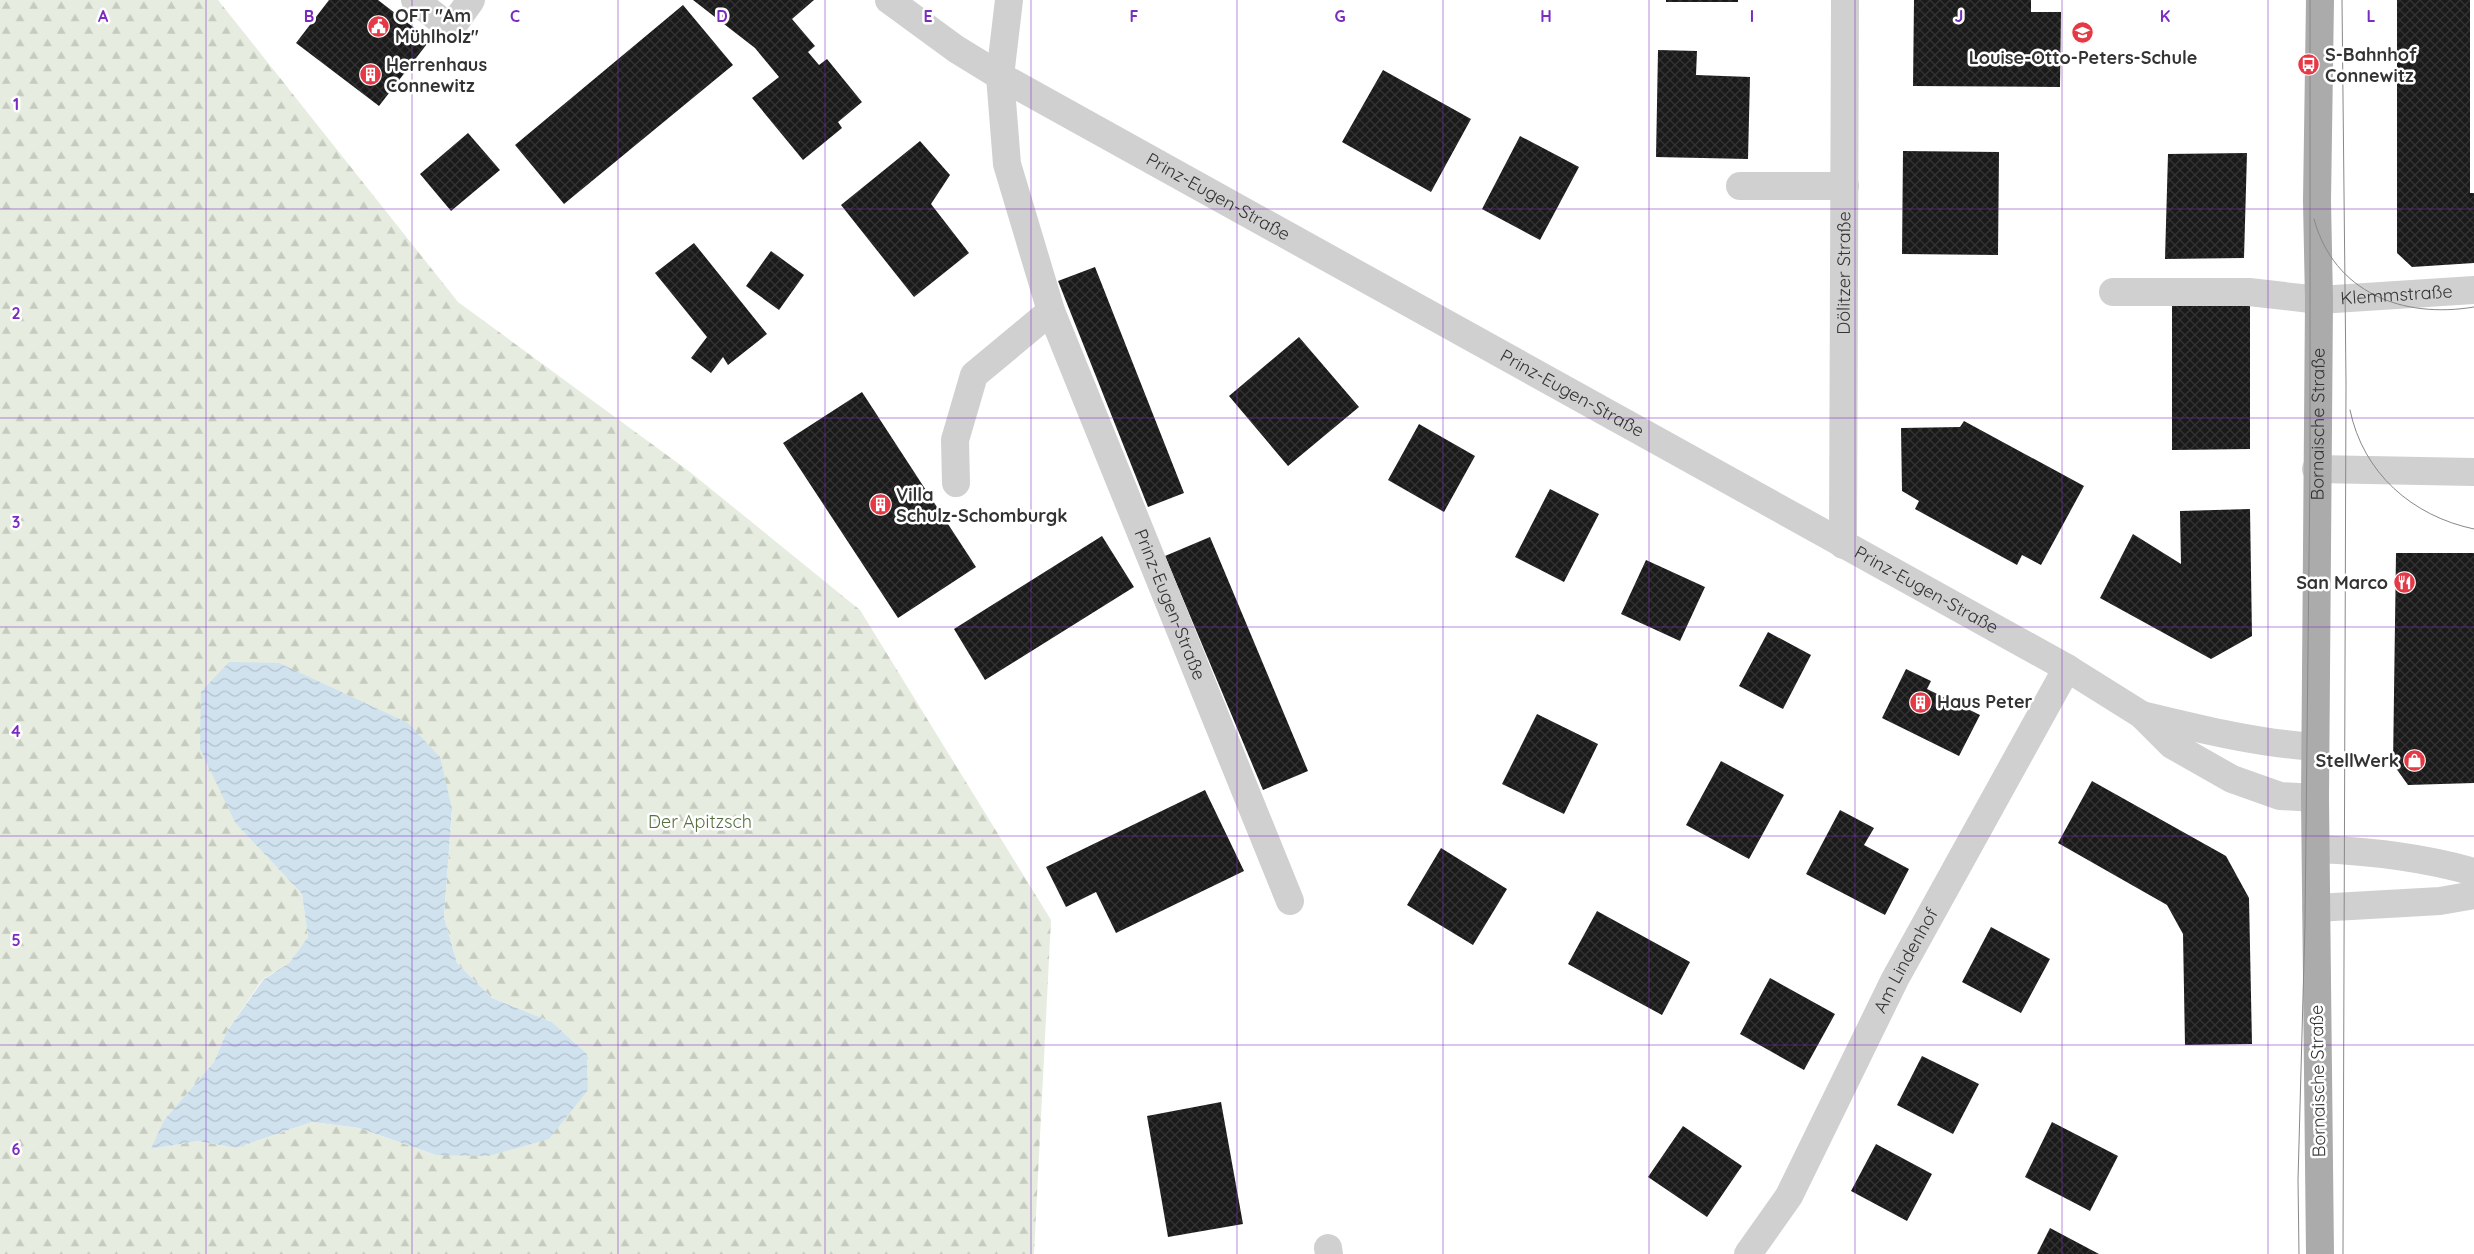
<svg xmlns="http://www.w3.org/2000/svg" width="2474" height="1254" font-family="Quicksand,sans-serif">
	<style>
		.forest { fill: url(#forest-firs); fill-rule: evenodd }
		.water { fill: url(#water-waves) }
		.building { fill: url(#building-cross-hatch) }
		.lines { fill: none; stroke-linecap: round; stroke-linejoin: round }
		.minor { stroke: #d0d0d0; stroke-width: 28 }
		.major { stroke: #ababab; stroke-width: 28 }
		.tram { stroke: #888; stroke-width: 1 }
		.grid { fill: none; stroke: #7b2cbf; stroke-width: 1; stroke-opacity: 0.55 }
		.labels { text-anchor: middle; stroke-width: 5; stroke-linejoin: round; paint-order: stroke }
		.poi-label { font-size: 18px; font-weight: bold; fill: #333; stroke: #fff; text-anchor: start }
		.street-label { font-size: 18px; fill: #333; stroke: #fff }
		.park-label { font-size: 18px; fill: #56703f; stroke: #fff }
		.grid-label { font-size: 16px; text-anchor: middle; font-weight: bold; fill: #7b2cbf; stroke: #fff; stroke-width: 5; stroke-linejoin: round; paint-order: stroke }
	</style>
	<defs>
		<pattern id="forest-firs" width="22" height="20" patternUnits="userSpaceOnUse" patternTransform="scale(1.25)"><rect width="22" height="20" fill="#e6ecdf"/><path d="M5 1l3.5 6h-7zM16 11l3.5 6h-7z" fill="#c6cbc0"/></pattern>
		<pattern id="water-waves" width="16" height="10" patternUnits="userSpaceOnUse" patternTransform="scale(1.25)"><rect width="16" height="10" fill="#cfe2ee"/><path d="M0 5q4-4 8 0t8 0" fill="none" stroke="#b2c2cd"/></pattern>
		<pattern id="building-cross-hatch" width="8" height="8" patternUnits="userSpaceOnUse" patternTransform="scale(1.25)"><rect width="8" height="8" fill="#1a1a1a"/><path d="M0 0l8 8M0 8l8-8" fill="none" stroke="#333"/></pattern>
	</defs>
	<rect width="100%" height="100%" fill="#fff"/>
	<path class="forest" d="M 0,0 L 218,0 L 458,302 L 690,472 L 860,610 L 1051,920 L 1034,1254 L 0,1254 ZM 452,809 L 444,917 L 457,963 L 492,998 L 552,1022 L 587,1054 L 588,1090 L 436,1155 L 359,1128 L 312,1122 L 236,1148 L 198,1141 L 152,1149 L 164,1120 L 214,1062 L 227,1031 L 262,980 L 289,963 L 308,937 L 302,894 L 236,824 Z"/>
	<path class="water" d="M 229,662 L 279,663 L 408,723 L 440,757 L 452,809 L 444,917 L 457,963 L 492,998 L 552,1022 L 587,1054 L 588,1090 L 549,1139 L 488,1156 L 436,1155 L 359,1128 L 312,1122 L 236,1148 L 198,1141 L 151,1149 L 164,1120 L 214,1062 L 227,1031 L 263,980 L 289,963 L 308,937 L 302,894 L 236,824 L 200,749 L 201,692 Z"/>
	<path class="building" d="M 329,0 L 378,0 L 430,40 L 379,106 L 296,43 Z
		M 693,0 L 814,0 L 792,19 L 815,46 L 808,52 L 819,65 L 827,59 L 862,102 L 838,122 L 842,128 L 803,160 L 752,98 L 779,77 L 755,48 Z
		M 1666,0 L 1738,0 L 1738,2 L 1666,2 Z
		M 1914,0 L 2031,0 L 2031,12 L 2061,12 L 2060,87 L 1913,86 Z
		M 2397,0 L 2470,0 L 2470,193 L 2474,193 L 2474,263 L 2412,267 L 2397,253 Z
		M 683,5 L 733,65 L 564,204 L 515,145 Z
		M 1658,50 L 1697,51 L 1696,75 L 1750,77 L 1748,159 L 1656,157 Z
		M 1383,70 L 1471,119 L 1431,192 L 1342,142 Z
		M 468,133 L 500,170 L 451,211 L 420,174 Z
		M 1520,136 L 1579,167 L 1540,240 L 1482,209 Z
		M 920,141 L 950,175 L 931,204 L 969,253 L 914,297 L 841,205 Z
		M 1903,151 L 1999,152 L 1998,255 L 1902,254 Z
		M 2247,153 L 2244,258 L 2165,259 L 2168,154 Z
		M 694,243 L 767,334 L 728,365 L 723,357 L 711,373 L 691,358 L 707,337 L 655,273 Z
		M 771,251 L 804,275 L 779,310 L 746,286 Z
		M 1095,267 L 1184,493 L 1148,507 L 1058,281 Z
		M 2172,306 L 2250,306 L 2250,449 L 2172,450 Z
		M 1299,337 L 1359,407 L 1288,466 L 1229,396 Z
		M 862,392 L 976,567 L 898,618 L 783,443 Z
		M 1964,421 L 2084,486 L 2041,565 L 2022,555 L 2017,565 L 1915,509 L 1919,501 L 1902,491 L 1901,428 L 1960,427 Z
		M 1419,424 L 1475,456 L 1444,512 L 1388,480 Z
		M 1550,489 L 1599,514 L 1564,582 L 1515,557 Z
		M 2250,509 L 2252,636 L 2211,659 L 2100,598 L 2133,534 L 2181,564 L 2180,511 Z
		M 1102,536 L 1134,587 L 985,680 L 954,629 Z
		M 1210,537 L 1308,771 L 1263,790 L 1165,556 Z
		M 2396,553 L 2474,553 L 2474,783 L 2408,785 L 2393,764 Z
		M 1646,560 L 1705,587 L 1680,641 L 1621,614 Z
		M 1768,632 L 1811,655 L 1783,709 L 1739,686 Z
		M 1906,669 L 1931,681 L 1927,689 L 1980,715 L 1959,756 L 1882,718 Z
		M 1537,714 L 1598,744 L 1564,814 L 1502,784 Z
		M 1721,761 L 1784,795 L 1749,859 L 1686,825 Z
		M 2092,781 L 2226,856 L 2249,898 L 2252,1044 L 2185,1045 L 2183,934 L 2167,905 L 2058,843 Z
		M 1205,790 L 1244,871 L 1116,933 L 1096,892 L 1066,907 L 1046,867 Z
		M 1840,810 L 1874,828 L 1864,845 L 1909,869 L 1885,915 L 1806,874 Z
		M 1441,848 L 1507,889 L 1473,945 L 1407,905 Z
		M 1597,911 L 1690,962 L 1662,1015 L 1568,964 Z
		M 1991,927 L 2050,959 L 2021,1013 L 1962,982 Z
		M 1770,978 L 1835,1014 L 1804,1070 L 1740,1034 Z
		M 1922,1056 L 1979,1084 L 1953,1134 L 1897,1105 Z
		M 1221,1102 L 1243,1224 L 1168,1237 L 1147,1116 Z
		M 2052,1122 L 2118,1156 L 2090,1211 L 2025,1177 Z
		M 1683,1126 L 1742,1166 L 1707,1217 L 1648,1177 Z
		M 1876,1144 L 1932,1174 L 1907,1221 L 1851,1191 Z
		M 2050,1228 L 2099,1254 L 2037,1254 Z"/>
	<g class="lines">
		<g class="minor">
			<path d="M 415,0 L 444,23 L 456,21 L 471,0"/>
			<path id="s1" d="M 889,0 L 956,49 L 1000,76 L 2067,668 L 2142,715 L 2172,745 L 2232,779 L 2280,796 L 2315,798"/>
			<path id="s2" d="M 1009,0 L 1000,76 L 1007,164 L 1051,311 L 1290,901"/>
			<path d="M 1740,186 L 1845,186"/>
			<path id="s3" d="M 2113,292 L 2249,292 L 2319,300 L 2474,290"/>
			<path d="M 2316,469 L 2474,472"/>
			<path d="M 956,483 L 955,440 L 974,375 L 1051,311"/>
			<path id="s4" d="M 1843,545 L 1845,0"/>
			<path d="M 2142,715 C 2200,729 2256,743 2315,747"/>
			<path d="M 2316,849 C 2369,851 2422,857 2474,872"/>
			<path d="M 2316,908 L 2440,901 L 2474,895"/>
			<path d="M 1328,1248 L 1329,1254"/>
			<path id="s5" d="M 1748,1254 L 1789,1196 L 1895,979 L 2067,668"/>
		</g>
		<path class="major" id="s6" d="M 2320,1254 L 2315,798 L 2319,300 L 2317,201 L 2320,0"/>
		<path class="tram" d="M 2342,0 L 2346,383 L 2343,1254
			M 2314,219 C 2334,293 2403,319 2474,307
			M 2350,410 C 2363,473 2412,516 2474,529
			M 2299,1254 L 2298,1180 L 2305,924 L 2310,469 L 2310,0"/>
	</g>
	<path class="grid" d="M 206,0 L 206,1254M 412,0 L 412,1254M 618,0 L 618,1254M 825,0 L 825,1254M 1031,0 L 1031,1254M 1237,0 L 1237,1254M 1443,0 L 1443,1254M 1649,0 L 1649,1254M 1855,0 L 1855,1254M 2062,0 L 2062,1254M 2268,0 L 2268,1254M 0,209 L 2474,209M 0,418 L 2474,418M 0,627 L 2474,627M 0,836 L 2474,836M 0,1045 L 2474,1045"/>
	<defs>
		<symbol id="civic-disc" viewBox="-11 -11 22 22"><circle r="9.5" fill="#e63946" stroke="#fff"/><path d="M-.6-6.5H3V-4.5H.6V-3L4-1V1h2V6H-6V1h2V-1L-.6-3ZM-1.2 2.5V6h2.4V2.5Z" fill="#fff"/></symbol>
		<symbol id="school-disc" viewBox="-11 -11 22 22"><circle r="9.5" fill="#e63946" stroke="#fff"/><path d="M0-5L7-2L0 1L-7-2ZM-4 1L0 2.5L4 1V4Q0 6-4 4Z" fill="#fff"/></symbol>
		<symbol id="bus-disc" viewBox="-11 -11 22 22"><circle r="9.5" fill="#e63946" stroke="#fff"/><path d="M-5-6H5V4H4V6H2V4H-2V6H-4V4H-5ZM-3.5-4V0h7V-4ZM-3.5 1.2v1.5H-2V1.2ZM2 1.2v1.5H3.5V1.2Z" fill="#fff"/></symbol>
		<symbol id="building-disc" viewBox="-11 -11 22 22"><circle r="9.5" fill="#e63946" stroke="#fff"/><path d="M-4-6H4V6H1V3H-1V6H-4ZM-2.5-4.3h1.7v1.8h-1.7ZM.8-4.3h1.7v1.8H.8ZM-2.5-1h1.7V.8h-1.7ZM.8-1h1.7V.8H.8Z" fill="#fff"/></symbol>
		<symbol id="restaurant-disc" viewBox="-11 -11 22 22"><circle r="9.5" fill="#e63946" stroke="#fff"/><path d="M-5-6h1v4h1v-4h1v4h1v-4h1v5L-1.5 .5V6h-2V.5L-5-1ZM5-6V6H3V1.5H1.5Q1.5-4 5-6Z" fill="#fff"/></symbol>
		<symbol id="shop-disc" viewBox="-11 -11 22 22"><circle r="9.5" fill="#e63946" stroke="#fff"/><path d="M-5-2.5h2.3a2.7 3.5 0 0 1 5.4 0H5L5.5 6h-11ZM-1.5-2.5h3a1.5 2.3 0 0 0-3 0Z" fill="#fff"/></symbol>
	</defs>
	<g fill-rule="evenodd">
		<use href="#civic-disc" x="366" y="14" width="25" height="25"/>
		<use href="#school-disc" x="2070" y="20" width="25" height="25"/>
		<use href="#bus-disc" x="2296" y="52" width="25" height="25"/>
		<use href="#building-disc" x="358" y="62" width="25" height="25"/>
		<use href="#building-disc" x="868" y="492" width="25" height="25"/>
		<use href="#restaurant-disc" x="2392" y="570" width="25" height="25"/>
		<use href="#building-disc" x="1908" y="690" width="25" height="25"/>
		<use href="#shop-disc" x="2402" y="748" width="25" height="25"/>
	</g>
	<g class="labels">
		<g class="poi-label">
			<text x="395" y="22">OFT "Am<tspan x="395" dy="21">Mühlholz"</tspan></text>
			<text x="2325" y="61">S-Bahnhof<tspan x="2325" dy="21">Connewitz</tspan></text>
			<text x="2083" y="64" text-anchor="middle">Louise-Otto-Peters-Schule</text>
			<text x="386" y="71">Herrenhaus<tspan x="386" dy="21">Connewitz</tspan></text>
			<text x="896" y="501">Villa<tspan x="896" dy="21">Schulz-Schomburgk</tspan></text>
			<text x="2388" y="589" text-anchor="end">San Marco</text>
			<text x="1937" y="708">Haus Peter</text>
			<text x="2399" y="767" text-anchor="end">StellWerk</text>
		</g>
		<g class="street-label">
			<text dy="6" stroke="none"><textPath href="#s1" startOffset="384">Prinz-Eugen-Straße</textPath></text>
			<text dy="6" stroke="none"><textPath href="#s4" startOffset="272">Dölitzer Straße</textPath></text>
			<text dy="6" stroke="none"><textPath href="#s3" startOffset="284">Klemmstraße</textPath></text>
			<text dy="6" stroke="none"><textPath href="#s1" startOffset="789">Prinz-Eugen-Straße</textPath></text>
			<text dy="6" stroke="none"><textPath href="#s6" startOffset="830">Bornaische Straße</textPath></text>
			<text dy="6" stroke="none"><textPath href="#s1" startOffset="1194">Prinz-Eugen-Straße</textPath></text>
			<text dy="6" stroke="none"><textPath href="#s2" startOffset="635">Prinz-Eugen-Straße</textPath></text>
			<text dy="6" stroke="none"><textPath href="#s5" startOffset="334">Am Lindenhof</textPath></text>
			<text transform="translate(2318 1081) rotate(-91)" y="6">Bornaische Straße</text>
		</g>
		<g class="park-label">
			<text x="700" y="828">Der Apitzsch</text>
		</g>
	</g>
	<g class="grid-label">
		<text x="103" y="22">A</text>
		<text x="309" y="22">B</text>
		<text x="515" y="22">C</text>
		<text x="722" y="22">D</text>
		<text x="928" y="22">E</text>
		<text x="1134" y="22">F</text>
		<text x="1340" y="22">G</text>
		<text x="1546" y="22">H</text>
		<text x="1752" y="22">I</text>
		<text x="1959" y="22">J</text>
		<text x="2165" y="22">K</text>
		<text x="2371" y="22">L</text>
		<text x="16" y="110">1</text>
		<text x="16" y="319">2</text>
		<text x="16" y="528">3</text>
		<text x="16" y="737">4</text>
		<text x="16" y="946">5</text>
		<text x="16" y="1155">6</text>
	</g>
</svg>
